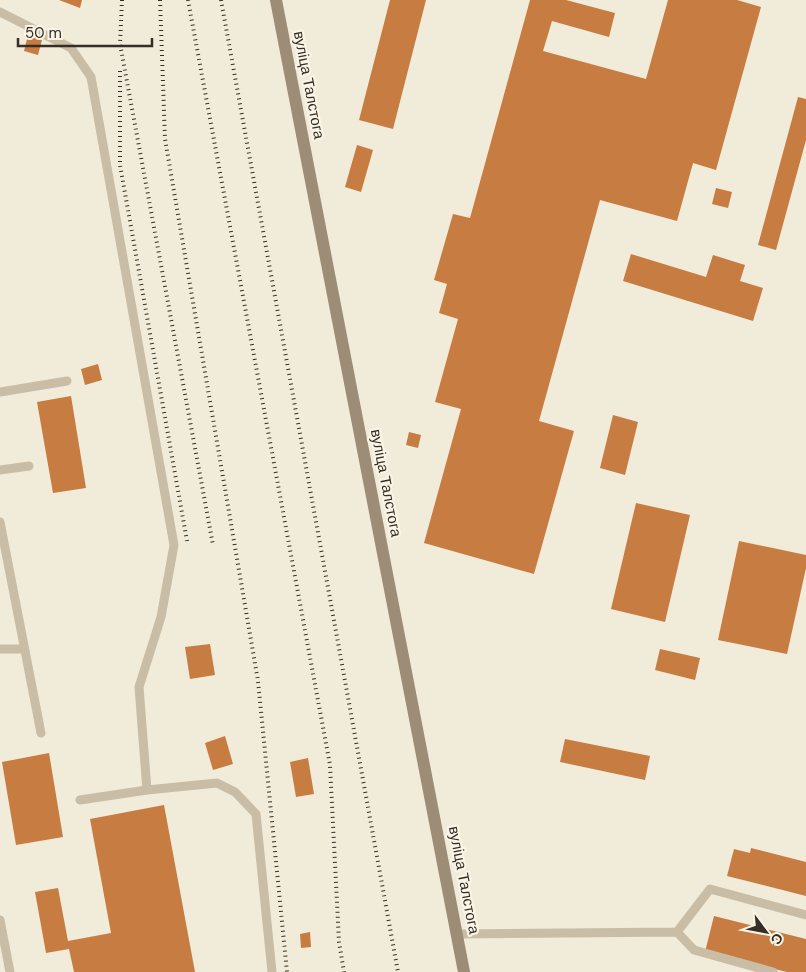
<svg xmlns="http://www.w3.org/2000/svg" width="806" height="972" font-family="'DM Sans',sans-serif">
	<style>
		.building { fill: #c77c41 }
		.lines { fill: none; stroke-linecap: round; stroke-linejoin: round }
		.lane { stroke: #c9bda5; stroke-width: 9 }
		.secondary { stroke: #9d8c76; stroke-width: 12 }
		.rail { stroke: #352e26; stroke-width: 4; stroke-dasharray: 1 4; stroke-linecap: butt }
		.labels { text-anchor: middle; stroke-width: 4.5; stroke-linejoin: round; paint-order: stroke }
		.street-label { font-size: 15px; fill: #352e26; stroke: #f9f4e5 }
	</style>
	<rect width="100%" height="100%" fill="#f1ebd9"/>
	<path class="building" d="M 59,0 L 82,0 L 80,8 Z
		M 390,0 L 426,0 L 393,129 L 359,120 Z
		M 530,0 L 566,0 L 615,13 L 609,37 L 552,21 L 543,51 L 646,79 L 668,0 L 737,0 L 761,7 L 716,170 L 693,163 L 677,221 L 600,200 L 539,421 L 574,431 L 534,574 L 424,543 L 461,409 L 435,402 L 458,319 L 439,313 L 447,284 L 434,280 L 453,214 L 470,218 Z
		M 28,35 L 42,40 L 38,55 L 24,51 Z
		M 798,97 L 806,99 L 806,140 L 776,250 L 758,245 Z
		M 357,145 L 373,150 L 361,192 L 345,187 Z
		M 716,188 L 732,192 L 728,208 L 712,204 Z
		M 631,254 L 706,277 L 713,255 L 745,265 L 740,281 L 763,288 L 753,321 L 623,281 Z
		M 98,364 L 102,380 L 85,385 L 81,369 Z
		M 71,396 L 86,488 L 53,493 L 37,402 Z
		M 613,415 L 638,422 L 625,475 L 600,468 Z
		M 409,432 L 421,435 L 418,448 L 406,445 Z
		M 636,503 L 690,515 L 665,622 L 611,609 Z
		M 739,541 L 806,555 L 806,568 L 787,654 L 718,640 Z
		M 210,644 L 215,675 L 190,679 L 185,647 Z
		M 660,649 L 700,658 L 695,680 L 655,670 Z
		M 225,736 L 233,764 L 213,770 L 205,743 Z
		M 565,739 L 650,756 L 645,780 L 560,762 Z
		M 49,753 L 63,837 L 16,845 L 2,762 Z
		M 308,758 L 314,794 L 296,797 L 290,762 Z
		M 164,805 L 195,972 L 74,972 L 69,949 L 46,953 L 35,892 L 58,888 L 68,941 L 111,933 L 90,819 Z
		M 751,848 L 806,862 L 806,896 L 727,876 L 734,849 L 750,853 Z
		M 714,916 L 806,939 L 806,972 L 787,972 L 705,952 Z
		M 310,932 L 311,947 L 301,948 L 300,934 Z"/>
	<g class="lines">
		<path class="lane" d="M 0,12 L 71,48 L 91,77 L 174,545 L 161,617 L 139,687 L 147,790 L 217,783 L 235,792 L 256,814 L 272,972
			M 0,392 L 67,381
			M 0,470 L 29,466
			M 0,522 L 41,733
			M 0,649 L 24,649
			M 80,800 L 147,790
			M 0,920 L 10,972
			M 677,932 L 710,889 L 806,915
			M 457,934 L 677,932 L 694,950 L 773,972"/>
		<path class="secondary" d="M 276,0 L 464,972"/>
		<path class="rail" d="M 122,0 L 120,44 L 213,545
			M 160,0 L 165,139 L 258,681 L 287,972
			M 188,0 L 330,765 L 339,942 L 344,972
			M 221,0 L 398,972
			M 120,71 L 120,165 L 187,541"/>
	</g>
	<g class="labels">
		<g class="street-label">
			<text transform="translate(309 85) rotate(79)" y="5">вуліца Талстога</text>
			<text transform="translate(386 483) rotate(79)" y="5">вуліца Талстога</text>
			<text transform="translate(464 880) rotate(79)" y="5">вуліца Талстога</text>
		</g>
	</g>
	<g transform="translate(766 932) rotate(122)" stroke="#f9f4e5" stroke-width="4" paint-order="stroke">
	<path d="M0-4L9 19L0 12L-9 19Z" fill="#352e26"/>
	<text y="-8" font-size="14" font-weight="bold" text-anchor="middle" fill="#352e26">С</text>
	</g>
	<path d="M18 38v8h134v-8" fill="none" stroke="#352e26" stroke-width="2.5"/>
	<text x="25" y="38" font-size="15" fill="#352e26" stroke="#f9f4e5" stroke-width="4" paint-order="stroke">50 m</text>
</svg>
